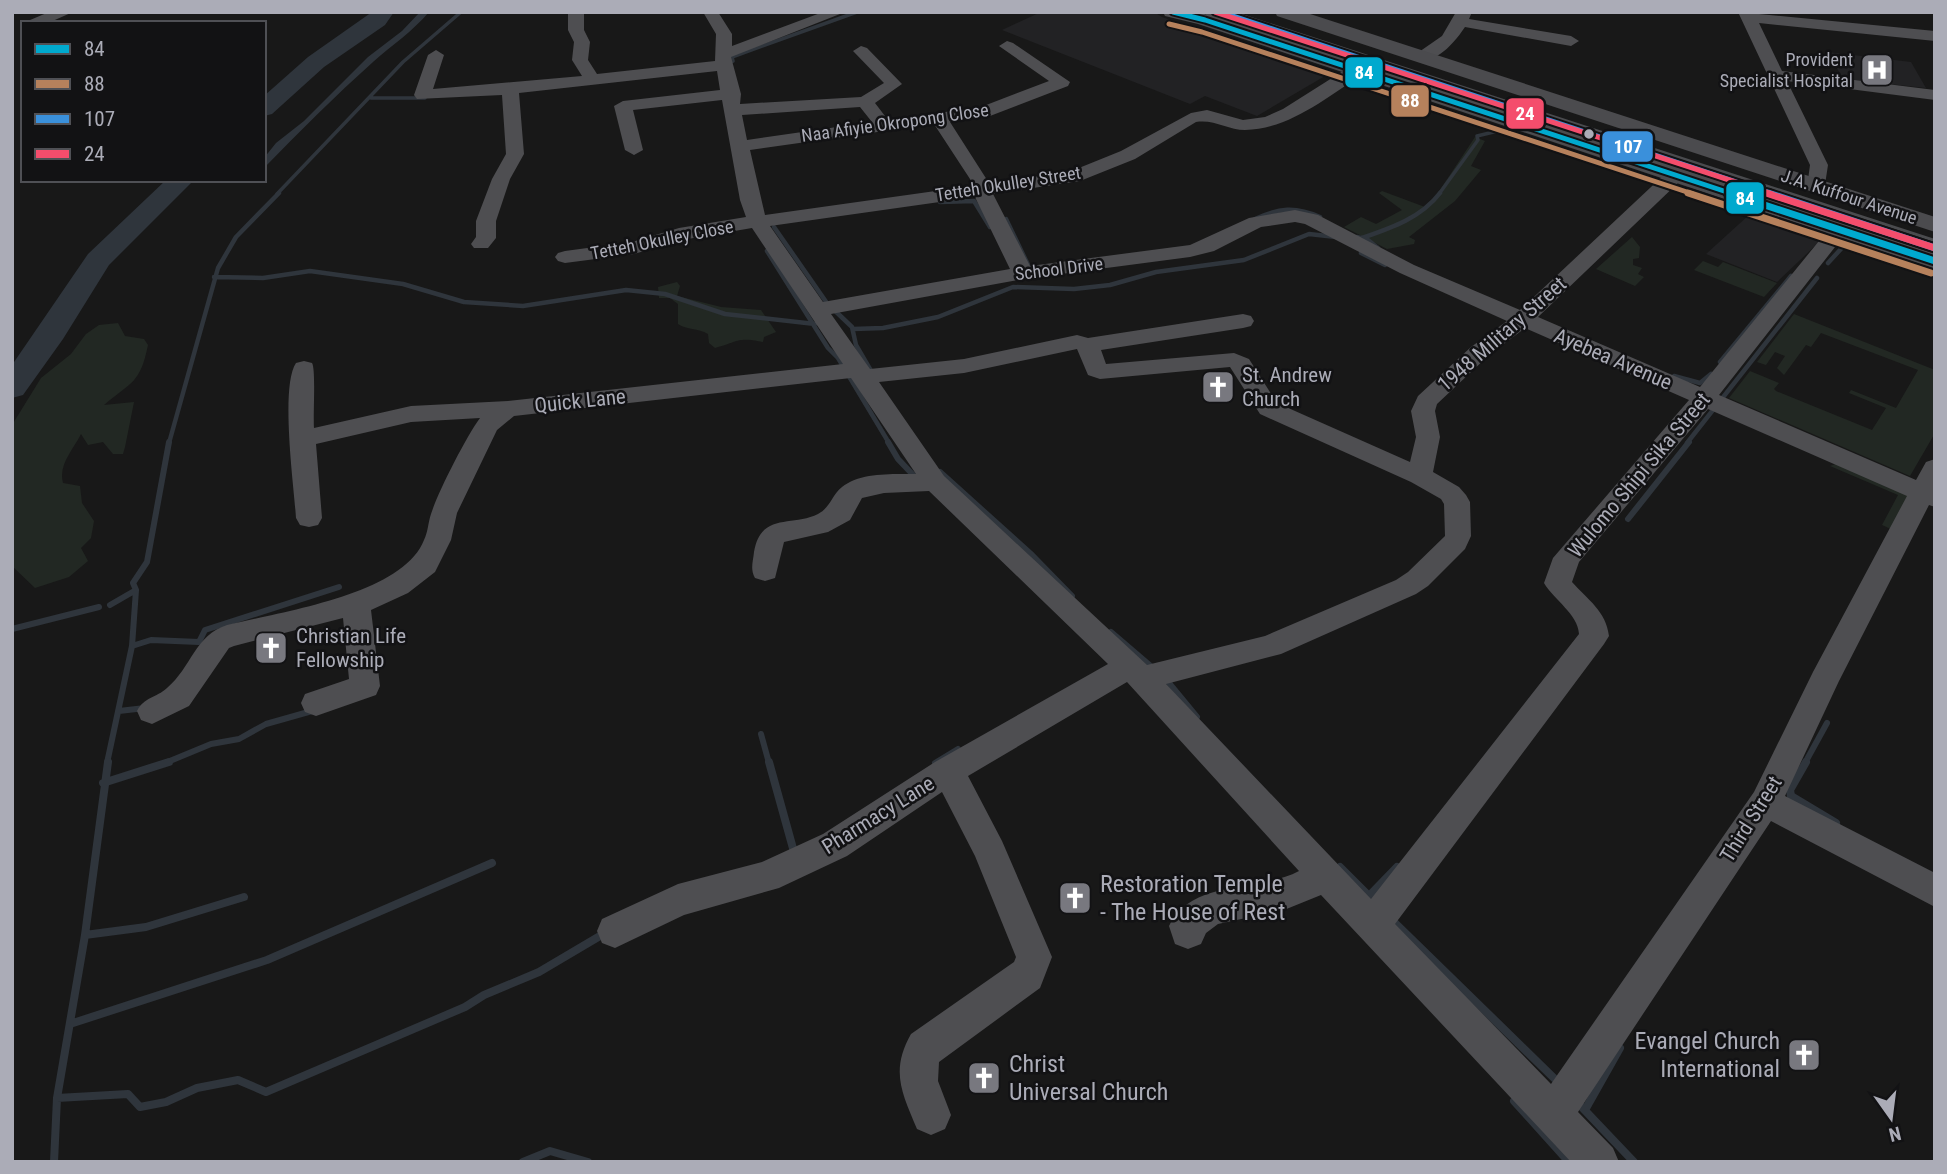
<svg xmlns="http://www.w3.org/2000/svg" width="1947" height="1174" font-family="'Roboto Condensed',sans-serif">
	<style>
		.built { fill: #222224 }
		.green { fill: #222823 }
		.water { fill: #2f353c }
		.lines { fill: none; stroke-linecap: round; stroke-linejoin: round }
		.stream-far3 { stroke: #2f353c; stroke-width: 3.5 }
		.stream-far2 { stroke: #2f353c; stroke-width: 4.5 }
		.stream-far1 { stroke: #2f353c; stroke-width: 6 }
		.stream { stroke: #2f353c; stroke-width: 8 }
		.river { fill: #2f353c; fill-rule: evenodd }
		.minor { fill: #4e4e51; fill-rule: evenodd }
		.major { fill: #4b4b4e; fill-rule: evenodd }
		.highway { fill: #4a4b4e; fill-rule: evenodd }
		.bus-1-far1-casing { stroke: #121214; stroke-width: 9 }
		.bus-1-casing { stroke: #121214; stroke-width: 11 }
		.bus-2-far1-casing { stroke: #121214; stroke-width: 9 }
		.bus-2-casing { stroke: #121214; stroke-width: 11 }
		.bus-3-far1-casing { stroke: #121214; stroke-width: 9 }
		.bus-3-casing { stroke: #121214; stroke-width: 11 }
		.bus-4-far1-casing { stroke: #121214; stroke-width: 9 }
		.bus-4-casing { stroke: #121214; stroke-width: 11 }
		.bus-1-far1 { stroke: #00a9ce; stroke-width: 5 }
		.bus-1 { stroke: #00a9ce; stroke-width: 7 }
		.bus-2-far1 { stroke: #b6815c; stroke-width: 5 }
		.bus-2 { stroke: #b6815c; stroke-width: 7 }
		.bus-3-far1 { stroke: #3a90db; stroke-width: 5 }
		.bus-3 { stroke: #3a90db; stroke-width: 7 }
		.bus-4-far1 { stroke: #f44d6c; stroke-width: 5 }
		.bus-4 { stroke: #f44d6c; stroke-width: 7 }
		.bus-dot { fill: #abacb7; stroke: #121214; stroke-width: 2.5 }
		.labels { text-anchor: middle; stroke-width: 5; stroke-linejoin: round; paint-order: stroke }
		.far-poi-label { font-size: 18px; fill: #abacb7; stroke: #121214; text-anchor: end }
		.far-street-label { font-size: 18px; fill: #abacb7; stroke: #121214 }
		.street-label { font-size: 21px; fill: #abacb7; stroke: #121214 }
		.poi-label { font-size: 21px; fill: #abacb7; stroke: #121214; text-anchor: start }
		.near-poi-label { font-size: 24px; fill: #abacb7; stroke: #121214; text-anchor: start }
		.line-badge { stroke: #121214; stroke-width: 2.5 }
		.badge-label { font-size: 19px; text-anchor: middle; font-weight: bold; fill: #fff }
	</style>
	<rect width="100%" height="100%" fill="#181818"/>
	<path class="built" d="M 1041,12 L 1154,12 L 1162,17 L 1325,76 L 1257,116 L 1205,96 L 1190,104 L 1002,30 Z
		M 1828,52 L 1911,62 L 1926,88 L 1843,79 Z
		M 1749,215 L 1819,242 L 1777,282 L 1706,254 Z"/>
	<path class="green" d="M 1475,137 L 1485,141 L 1471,166 L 1481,170 L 1455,201 L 1409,237 L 1415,240 L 1414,244 L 1387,249 L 1344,227 L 1361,217 L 1376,224 L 1402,210 L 1379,193 L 1382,191 L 1425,207 L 1436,196 Z
		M 1632,237 L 1640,247 L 1639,258 L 1633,259 L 1633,265 L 1642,268 L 1638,274 L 1644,277 L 1635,286 L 1596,269 Z
		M 1703,261 L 1718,267 L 1723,262 L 1777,283 L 1764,297 L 1694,270 Z
		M 677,282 L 680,286 L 677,296 L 721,307 L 761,310 L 776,332 L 764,337 L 763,342 C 737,337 740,341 715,348 L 709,343 L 708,334 C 698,328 687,330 678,324 L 678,304 L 670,298 L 659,298 L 658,287 Z
		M 1794,314 L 1935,370 L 1935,433 L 1910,476 L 1729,398 L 1750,371 L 1779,383 L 1774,389 L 1776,391 L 1872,430 L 1886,408 L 1849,393 L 1851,390 L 1896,408 L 1918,370 L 1821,333 L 1811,347 L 1806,345 L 1784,375 L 1777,368 L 1785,356 L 1775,352 L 1766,365 L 1757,362 Z
		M 118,323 L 125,336 L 144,339 L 148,345 C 140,384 132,381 104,405 L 134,402 L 125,447 L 123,454 L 113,454 L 103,442 L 88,445 L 81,434 C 73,450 58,465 63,483 L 80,486 L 82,503 L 94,521 L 91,538 L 81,548 L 88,561 L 69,577 L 35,588 L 12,566 L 12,425 L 41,378 L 71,354 L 86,334 L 99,325 Z
		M 1836,464 L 1906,494 L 1908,497 L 1893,530 L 1882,525 L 1898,495 L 1830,466 Z"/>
	<path class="water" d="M 420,12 L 429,12 C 412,32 392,45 373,62 C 335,96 299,132 264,168 L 264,158 L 276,143 L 304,121 L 368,57 L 402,31 Z"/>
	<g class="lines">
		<path class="stream-far3" d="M 727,63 L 733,61 L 732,57 L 857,12
			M 371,98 L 425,98
			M 277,194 L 403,62 L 461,12
			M 1439,194 L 1478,140 L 1477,136 L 1502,130"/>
		<path class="stream-far2" d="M 940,202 L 974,201 L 990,227
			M 1006,219 L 1031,271
			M 1255,219 C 1279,208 1295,206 1320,217
			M 774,227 L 829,306
			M 1357,237 L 1368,240 L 1378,248
			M 1362,238 C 1391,228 1421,218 1440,193
			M 767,251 L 828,348 L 838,358 L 889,443
			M 1361,253 L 1385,265
			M 1828,263 L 1851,238
			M 214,277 L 263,278 L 310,271 L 403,284 L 464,302 L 523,306 L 626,290 L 665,294 L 725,314 L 815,324
			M 831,307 L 852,327 L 856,345 L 874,376
			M 853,329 L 883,328 L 938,317 L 1013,287 L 1074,289 L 1110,285 L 1156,272 L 1244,260 L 1309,234 L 1336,237
			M 1720,362 L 1791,276
			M 1674,376 L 1700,383 L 1711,374
			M 169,443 L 218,268 L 236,237 L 279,193
			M 1687,443 L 1817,278"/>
		<path class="stream-far1" d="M 888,442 L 898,459 L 916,478
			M 940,472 L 1032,555 L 1072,596
			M 1628,519 L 1689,442
			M 110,605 L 136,590
			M 12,629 L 99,607
			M 1111,632 L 1153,668
			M 132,646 L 151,640 L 199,642 L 205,630 L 339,587
			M 1164,677 L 1197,717
			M 119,711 L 145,708
			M 761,734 L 769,763
			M 107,763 L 132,646 L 136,590 L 133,583 L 147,562 L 169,442
			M 165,763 L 211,744 L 239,739 L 266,724 L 312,711
			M 935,763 L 958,749
			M 1805,763 L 1827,723"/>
		<path class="stream" d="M 769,762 L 794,852
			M 1806,762 L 1790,790 L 1791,796 L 1836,823
			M 103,783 L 169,762
			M 1340,867 L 1377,904
			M 1369,896 L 1397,867
			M 1391,919 L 1559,1083
			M 85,935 L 146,927 L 244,897
			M 70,1024 L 267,960 L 492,863
			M 57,1098 L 128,1094 L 140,1107 L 166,1102 L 197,1088 L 238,1080 L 266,1092 L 465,1007 L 484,995 L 539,972 L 605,933
			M 1514,1101 L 1569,1162
			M 1576,1101 L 1634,1162
			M 1585,1110 L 1620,1048
			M 54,1162 L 57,1098 L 85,935 L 108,762
			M 523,1162 L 550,1151 L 588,1162"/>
		<path class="river" d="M 372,12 L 394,12 L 385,25 L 324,67 L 272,114 L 264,116 L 264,96 L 308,57 Z
			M 166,180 L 194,180 L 109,265 L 63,339 L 23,395 L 12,398 L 12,365 L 88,254 Z"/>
		<path class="minor" d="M 49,12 L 73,12 L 48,23 L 23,23 Z
			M 568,12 L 584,12 L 584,30 L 590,42 L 588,60 L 597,74 L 715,61 L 716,34 L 703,12 L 718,12 L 732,34 L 732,46 L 823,12 L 845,12 L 731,57 L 741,94 L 740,104 L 861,97 L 884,83 L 853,51 L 861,46 L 867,48 L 902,84 L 875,103 L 888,120 L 981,107 L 1049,81 L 999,46 L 1007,41 L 1013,43 L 1070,82 L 1068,86 L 990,116 L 950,122 L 989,183 L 1069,172 L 1121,151 L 1191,113 L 1207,110 L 1243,120 L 1265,117 L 1283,109 L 1351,66 L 1363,66 L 1365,70 L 1363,74 C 1327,97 1290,129 1245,130 C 1228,130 1214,119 1196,122 L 1135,159 L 1080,181 L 993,194 L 1030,266 L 1190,245 L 1249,218 L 1295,210 L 1318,215 L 1414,265 L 1520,310 L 1667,172 L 1681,172 L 1683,176 L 1681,180 L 1538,317 L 1700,387 L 1832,225 L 1846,225 L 1849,229 L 1846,233 L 1719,395 L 1916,480 L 1926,462 L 1935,459 L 1935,507 L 1929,505 L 1839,681 L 1785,796 L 1935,873 L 1935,907 L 1771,821 L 1578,1112 L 1613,1148 L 1619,1162 L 1571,1162 L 1321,895 L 1284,910 L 1218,924 L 1206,933 L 1201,944 L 1188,949 L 1175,944 L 1169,926 C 1190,879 1260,892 1299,871 L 1127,682 L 968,776 L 1002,841 L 1052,957 L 1040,988 L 939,1062 L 938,1081 L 951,1115 L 945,1129 L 931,1135 L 917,1129 C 902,1093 890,1071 911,1034 L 1014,962 L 1016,957 L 975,856 L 942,792 L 847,856 L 779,888 L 684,915 L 615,948 L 602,943 L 597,931 L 602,919 L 678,884 L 762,862 L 823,834 L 935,762 L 1108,664 L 929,491 L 884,493 L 862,498 L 850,520 L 828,532 L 784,542 L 775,578 L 765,581 L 755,578 C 750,569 753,562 754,552 C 761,512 792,527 818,514 C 831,507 831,496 842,487 C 860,472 894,474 916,474 L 851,378 L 514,416 L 497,430 L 457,513 L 451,540 L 435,572 L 408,593 L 371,610 L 380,686 L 376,695 L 316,716 L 305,712 L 301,703 L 305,694 L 349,679 L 343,618 L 234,646 L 229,648 L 189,706 L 152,724 L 141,720 L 137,711 C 144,697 156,698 167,688 C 191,668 195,635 227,625 C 279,612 403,595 424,540 C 428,532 428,523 431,514 C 438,492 466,437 480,418 L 411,422 L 316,444 L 322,518 L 318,525 L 309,527 L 300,525 L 296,518 C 294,486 280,387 296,363 L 304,361 L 312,363 C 316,369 313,415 314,428 L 411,406 L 508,401 L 843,364 L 752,228 L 682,240 L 634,254 L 565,263 L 558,261 L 555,257 L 558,253 L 565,251 L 632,242 L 679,228 L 746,217 L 740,200 L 722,100 L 633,110 L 643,150 L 634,155 L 625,150 L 614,106 L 623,101 L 720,90 L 717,71 L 519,93 L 524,154 L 510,179 L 496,221 L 496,238 L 488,248 L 474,248 L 471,244 L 476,237 L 476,221 L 492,179 L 506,154 L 502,95 L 417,99 L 414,95 L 428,55 L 436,50 L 444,55 L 433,89 L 582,76 L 572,60 L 574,42 L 568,30 ZM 860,107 L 872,122 L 747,140 L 742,115 ZM 934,124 L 970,179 L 971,186 L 765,215 L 750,150 ZM 975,197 L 1010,269 L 823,302 L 770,226 ZM 1295,222 L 1305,224 L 1400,273 L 1507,321 L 1471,347 L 1418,396 L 1411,411 L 1416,437 L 1410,462 L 1277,403 L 1249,359 L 1234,353 L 1106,364 L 1101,350 L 1243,328 L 1251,326 L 1254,321 L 1251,316 L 1243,314 L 1088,338 L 1077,335 L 964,359 L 870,369 L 831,314 L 1023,279 L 1190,257 L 1214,251 L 1261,227 ZM 1525,328 L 1689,400 L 1553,558 L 1544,583 C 1554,600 1578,614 1579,634 L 1371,899 L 1166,684 L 1281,654 L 1416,594 L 1428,586 L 1465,549 L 1471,536 L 1470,502 L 1466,495 L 1459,487 L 1433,472 L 1440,437 L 1435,411 L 1437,404 L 1487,357 ZM 1077,349 L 1088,375 L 1100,379 L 1230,367 L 1260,414 L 1411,482 L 1441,499 L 1444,504 L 1445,536 L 1408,572 L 1396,580 L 1265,636 L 1147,665 L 944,476 L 879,382 L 964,373 ZM 1708,409 L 1907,496 L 1813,672 L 1754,792 L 1551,1084 L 1395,924 L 1604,644 L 1609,636 C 1606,611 1588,600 1572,582 L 1579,562 Z
			M 1456,12 L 1472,12 L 1469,19 L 1571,36 L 1579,41 L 1571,46 L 1465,27 C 1455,42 1436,65 1416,60 L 1414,57 L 1416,54 L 1442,36 Z
			M 1738,12 L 1935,31 L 1935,41 L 1759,23 L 1782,71 L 1935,90 L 1935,100 L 1787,81 L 1828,165 L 1824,191 L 1810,191 L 1807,187 L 1810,165 Z"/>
		<path class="major" d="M 1163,12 L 1197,12 L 1212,16 L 1935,252 L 1935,269 L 1198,24 L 1165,16 Z
			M 1275,12 L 1304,12 L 1935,217 L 1935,232 L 1277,16 Z"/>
		<path class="highway" d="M 1204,12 L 1236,12 L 1935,239 L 1935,256 L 1207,16 Z"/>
		<defs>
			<path id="bus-1-far1" d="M 1173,12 L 1205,20 L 1733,194"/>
			<path id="bus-1" d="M 1728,193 L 1935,261"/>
			<path id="bus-2-far1" d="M 1169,24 L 1202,32 L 1693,194"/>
			<path id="bus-2" d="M 1688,193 L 1931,273"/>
			<path id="bus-3-far1" d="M 1221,12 L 1773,194"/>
			<path id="bus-3" d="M 1768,193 L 1935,248"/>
			<path id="bus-4-far1" d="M 1215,12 L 1772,194"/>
			<path id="bus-4" d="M 1766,193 L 1935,248"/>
		</defs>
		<use href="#bus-1-far1" class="bus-1-far1-casing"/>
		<use href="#bus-1" class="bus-1-casing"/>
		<use href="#bus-2-far1" class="bus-2-far1-casing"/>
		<use href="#bus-2" class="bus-2-casing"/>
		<use href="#bus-3-far1" class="bus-3-far1-casing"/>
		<use href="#bus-3" class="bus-3-casing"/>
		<use href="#bus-4-far1" class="bus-4-far1-casing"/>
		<use href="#bus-4" class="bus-4-casing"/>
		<use href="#bus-1-far1" class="bus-1-far1"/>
		<use href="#bus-1" class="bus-1"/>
		<use href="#bus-2-far1" class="bus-2-far1"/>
		<use href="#bus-2" class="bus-2"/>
		<use href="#bus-3-far1" class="bus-3-far1"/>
		<use href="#bus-3" class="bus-3"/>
		<use href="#bus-4-far1" class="bus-4-far1"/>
		<use href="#bus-4" class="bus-4"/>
	</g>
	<defs>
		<symbol id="hospital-square" viewBox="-11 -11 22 22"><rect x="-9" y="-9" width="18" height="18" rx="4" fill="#78787f" stroke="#121214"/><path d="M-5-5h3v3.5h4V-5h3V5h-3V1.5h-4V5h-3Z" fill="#fff"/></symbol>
		<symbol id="church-square" viewBox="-11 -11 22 22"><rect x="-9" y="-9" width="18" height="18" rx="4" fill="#78787f" stroke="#121214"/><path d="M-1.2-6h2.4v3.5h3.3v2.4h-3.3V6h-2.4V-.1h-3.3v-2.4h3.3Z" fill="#fff"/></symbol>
	</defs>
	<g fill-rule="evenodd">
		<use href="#hospital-square" x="1858" y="51" width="38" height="38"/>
		<use href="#church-square" x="1199" y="368" width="38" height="38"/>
		<use href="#church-square" x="252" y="629" width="38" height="38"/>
		<use href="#church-square" x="1056" y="879" width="38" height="38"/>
		<use href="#church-square" x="1785" y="1036" width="38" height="38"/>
		<use href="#church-square" x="965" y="1059" width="38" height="38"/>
	</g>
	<circle class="bus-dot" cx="1589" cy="134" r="6"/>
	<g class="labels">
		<g class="far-poi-label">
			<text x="1853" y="66">Provident<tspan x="1853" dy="21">Specialist Hospital</tspan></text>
		</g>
		<g class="far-street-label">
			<text transform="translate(895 123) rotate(-8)" y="6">Naa Afiyie Okropong Close</text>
			<text transform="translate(1008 184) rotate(-9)" y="6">Tetteh Okulley Street</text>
			<text transform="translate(1849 197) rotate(18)" y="6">J.A. Kuffour Avenue</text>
			<text transform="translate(662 240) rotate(-11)" y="6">Tetteh Okulley Close</text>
			<text transform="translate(1059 269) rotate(-7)" y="6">School Drive</text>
		</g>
		<g class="street-label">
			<text transform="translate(1502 334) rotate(-41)" y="7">1948 Military Street</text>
			<text transform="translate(1613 359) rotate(23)" y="7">Ayebea Avenue</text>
			<text transform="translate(580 401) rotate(-6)" y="7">Quick Lane</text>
			<text transform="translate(1639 475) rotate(-50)" y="7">Wulomo Shipi Sika Street</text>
			<text transform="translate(878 815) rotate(-32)" y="7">Pharmacy Lane</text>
			<text transform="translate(1751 819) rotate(-58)" y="7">Third Street</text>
		</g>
		<g class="poi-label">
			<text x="1242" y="382">St. Andrew<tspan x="1242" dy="24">Church</tspan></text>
			<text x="296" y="643">Christian Life<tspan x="296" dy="24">Fellowship</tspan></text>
		</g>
		<g class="near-poi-label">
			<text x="1100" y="892">Restoration Temple<tspan x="1100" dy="28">- The House of Rest</tspan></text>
			<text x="1780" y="1049" text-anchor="end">Evangel Church<tspan x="1780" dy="28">International</tspan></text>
			<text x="1009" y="1072">Christ<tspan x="1009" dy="28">Universal Church</tspan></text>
		</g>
	</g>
	<g class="line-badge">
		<rect x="1344" y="56" width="40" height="33" rx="7" fill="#00a9ce"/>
		<rect x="1390" y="84" width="40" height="34" rx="7" fill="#b6815c"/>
		<rect x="1505" y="97" width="40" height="33" rx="7" fill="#f44d6c"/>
		<rect x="1601" y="130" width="53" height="33" rx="7" fill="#3a90db"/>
		<rect x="1725" y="181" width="40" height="34" rx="7" fill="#00a9ce"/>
	</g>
	<g class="badge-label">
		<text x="1364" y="79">84</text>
		<text x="1410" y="107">88</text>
		<text x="1525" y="120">24</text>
		<text x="1628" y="153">107</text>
		<text x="1745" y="205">84</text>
	</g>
	<rect width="1947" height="1174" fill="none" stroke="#abacb7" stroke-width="28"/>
	<rect x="21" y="21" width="245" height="161" fill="#121214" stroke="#4f5055" stroke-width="2"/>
	<rect x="35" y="44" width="35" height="10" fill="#00a9ce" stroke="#4f5055" stroke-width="2"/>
	<text x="84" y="56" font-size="21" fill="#abacb7">84</text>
	<rect x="35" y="79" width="35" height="10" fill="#b6815c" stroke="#4f5055" stroke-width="2"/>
	<text x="84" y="91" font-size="21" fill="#abacb7">88</text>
	<rect x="35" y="114" width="35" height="10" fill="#3a90db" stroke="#4f5055" stroke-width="2"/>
	<text x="84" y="126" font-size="21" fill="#abacb7">107</text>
	<rect x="35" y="149" width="35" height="10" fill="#f44d6c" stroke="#4f5055" stroke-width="2"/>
	<text x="84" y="161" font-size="21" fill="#abacb7">24</text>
	<g transform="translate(1891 1118) rotate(166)" stroke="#121214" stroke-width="5" paint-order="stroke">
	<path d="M0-5L12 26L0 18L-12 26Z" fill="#abacb7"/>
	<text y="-10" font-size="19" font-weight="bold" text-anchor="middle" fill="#abacb7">N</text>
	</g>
</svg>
